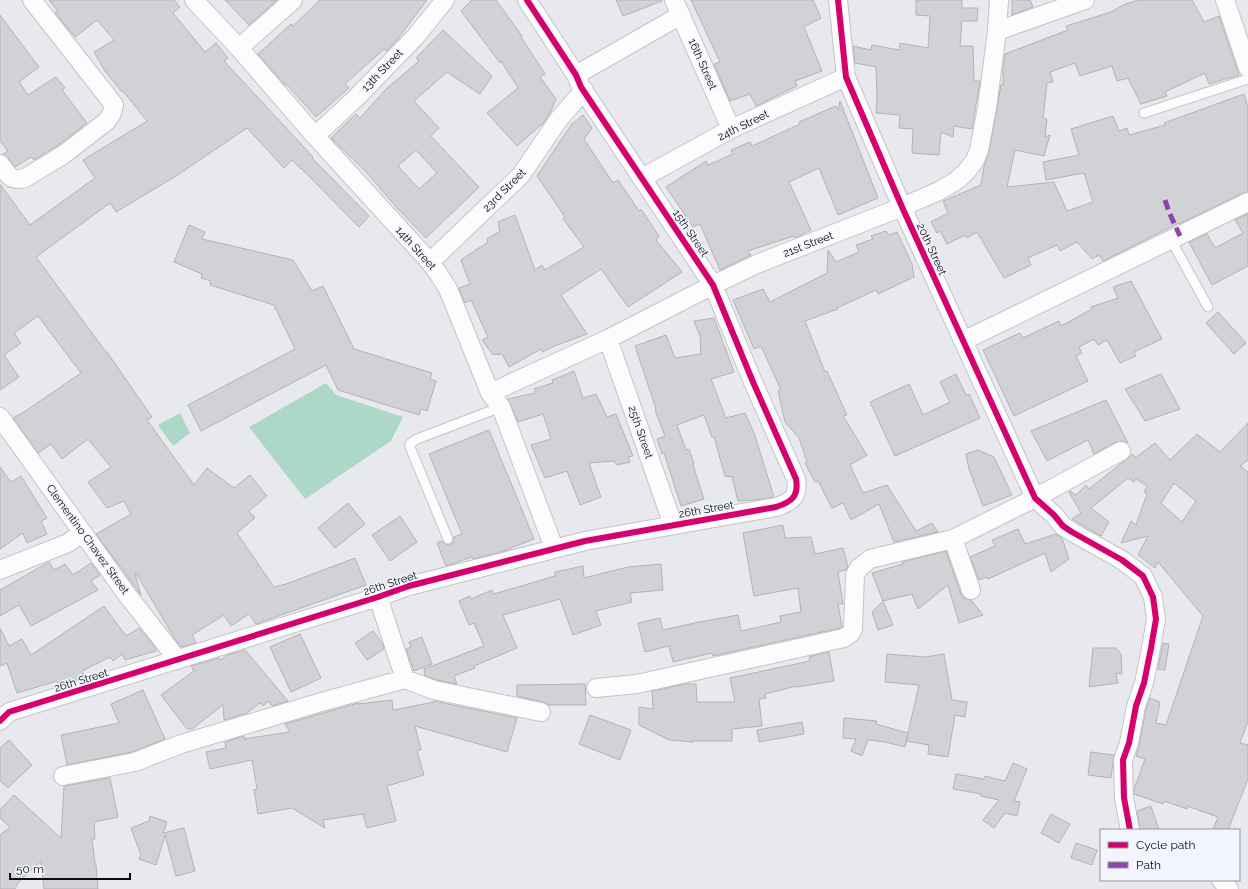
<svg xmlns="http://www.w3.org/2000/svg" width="1248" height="889" font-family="Raleway,sans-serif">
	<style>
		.green { fill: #add8c7 }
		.building { fill: #d1d2d6; stroke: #b3b3b7; fill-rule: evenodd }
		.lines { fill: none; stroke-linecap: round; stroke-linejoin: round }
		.lane-casing { stroke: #c4c4c8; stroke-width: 11 }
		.street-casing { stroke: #c4c4c8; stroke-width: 20 }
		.lane { stroke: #fcfcfc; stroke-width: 9 }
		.street { stroke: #fcfcfc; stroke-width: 18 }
		.quiet { stroke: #8e44ad; stroke-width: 5; stroke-dasharray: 10 5; stroke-linecap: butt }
		.cycleway-casing { stroke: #f2f5fe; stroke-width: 8 }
		.cycleway { stroke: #d6006c; stroke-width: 6 }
		.labels { text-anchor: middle; stroke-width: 3; stroke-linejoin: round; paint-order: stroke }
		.street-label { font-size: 11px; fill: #0b0c0f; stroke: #f2f5fe }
	</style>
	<rect width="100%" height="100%" fill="#e8e9ee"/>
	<path class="green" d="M 326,383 L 336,395 L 403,417 L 391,441 L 305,499 L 249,427 Z
		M 180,413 L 190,433 L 173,446 L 158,425 Z"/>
	<path class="building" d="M 49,0 L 174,0 L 180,7 L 173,13 L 205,52 L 216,43 L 228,58 L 224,61 L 313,157 L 312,158 L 369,216 L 359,227 L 301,168 L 301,169 L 292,160 L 284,168 L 247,128 L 176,176 L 116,212 L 110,203 L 36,257 L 106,352 L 107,352 L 152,417 L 147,420 L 194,485 L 207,468 L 234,488 L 250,475 L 267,496 L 249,511 L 255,518 L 237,533 L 274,587 L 286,584 L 355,558 L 366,585 L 256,624 L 249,614 L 231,626 L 224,615 L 192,635 L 196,643 L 181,647 L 175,639 L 136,573 L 135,574 L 141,595 L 96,534 L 131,514 L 124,501 L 107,508 L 88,482 L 111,467 L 88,439 L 62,459 L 51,444 L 38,453 L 13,418 L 27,410 L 81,373 L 38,316 L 14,333 L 21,343 L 4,355 L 19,377 L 0,390 L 0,184 L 30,225 L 95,178 L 83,160 L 147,121 L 123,91 L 122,92 L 105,71 L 94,52 L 114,40 L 97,20 L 75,37 L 55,13 L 58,11 Z
		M 225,0 L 277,0 L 249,25 Z
		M 320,0 L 427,0 L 397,40 L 387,51 L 384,49 L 345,84 L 349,88 L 316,117 L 286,84 L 285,85 L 258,54 L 291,24 L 293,26 Z
		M 472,0 L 496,0 L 522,36 L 521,37 L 545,74 L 540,77 L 556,99 L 550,113 L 542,125 L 542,124 L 517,146 L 487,113 L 518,88 L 501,61 L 500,63 L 461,11 Z
		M 616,0 L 662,0 L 662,1 L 623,16 Z
		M 691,0 L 813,0 L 821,18 L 804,27 L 822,71 L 795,81 L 797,86 L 756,106 L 750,94 L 730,101 L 714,64 L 720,62 Z
		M 916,0 L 962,0 L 962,8 L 978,8 L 977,21 L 962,21 L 960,46 L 973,46 L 974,81 L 980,81 L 972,129 L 954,126 L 953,137 L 941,132 L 939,155 L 912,153 L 913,129 L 899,128 L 900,115 L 876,113 L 877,97 L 876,67 L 855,63 L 853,46 L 871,50 L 872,45 L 899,50 L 900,43 L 928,48 L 930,16 L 916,15 Z
		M 1012,0 L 1030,0 L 1033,7 L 1012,15 Z
		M 1138,0 L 1192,0 L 1204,22 L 1219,16 L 1239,75 L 1209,84 L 1205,73 L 1165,92 L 1167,96 L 1141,104 L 1128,78 L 1117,81 L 1112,66 L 1080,76 L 1075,63 L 1050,72 L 1053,82 L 1047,83 L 1043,118 L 1047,119 L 1045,137 L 1050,135 L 1044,156 L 1015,150 L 1007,187 L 1054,182 L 1067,211 L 1093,202 L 1084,173 L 1046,180 L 1043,162 L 1079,155 L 1071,129 L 1113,116 L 1119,131 L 1127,128 L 1129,135 L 1165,125 L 1164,123 L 1244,94 L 1248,107 L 1248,192 L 1243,193 L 1179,224 L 1179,223 L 1103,261 L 1099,255 L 1092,259 L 1077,242 L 1060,251 L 1057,245 L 1028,258 L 1031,265 L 1004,278 L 977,232 L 967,238 L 965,235 L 947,244 L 940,231 L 937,233 L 931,222 L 948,213 L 943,201 L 981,185 L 984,166 L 989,152 L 997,109 L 1001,84 L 1003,85 L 1003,69 L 1005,54 L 1068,30 L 1066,26 L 1111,12 L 1123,5 Z
		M 0,15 L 39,67 L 19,82 L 28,95 L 56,77 L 65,88 L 62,90 L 87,123 L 57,146 L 34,160 L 31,157 L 15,167 L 8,158 L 3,154 L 8,151 L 0,141 Z
		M 443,30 L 492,76 L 480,94 L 447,72 L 414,101 L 439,128 L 431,136 L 444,150 L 443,151 L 444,150 L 479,187 L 426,238 L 398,209 L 366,172 L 331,138 L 356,114 L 360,118 L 386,89 L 419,61 L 416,58 ZM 416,150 L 437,173 L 419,189 L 398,166 Z
		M 840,101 L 878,198 L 838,215 L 819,168 L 789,182 L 811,230 L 795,238 L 794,236 L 748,251 L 751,255 L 720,270 L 700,224 L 693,227 L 666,187 L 706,161 L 708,165 L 733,154 L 731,150 L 750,142 L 752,146 L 800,124 L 799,122 L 836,106 L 838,110 Z
		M 583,115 L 592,128 L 584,139 L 613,183 L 618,180 L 639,211 L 641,209 L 659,236 L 656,240 L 682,272 L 628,307 L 601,269 L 561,295 L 587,334 L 557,345 L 542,352 L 541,349 L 509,367 L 502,354 L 493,355 L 482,340 L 488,337 L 471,300 L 465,303 L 459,288 L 470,284 L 461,260 L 488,242 L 487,239 L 500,231 L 498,222 L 515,215 L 535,270 L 542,265 L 545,270 L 584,247 L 563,219 L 565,217 L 537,176 L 571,125 Z
		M 1248,214 L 1248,266 L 1212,285 L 1189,242 L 1207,234 L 1215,248 L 1243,233 L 1235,220 Z
		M 189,225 L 205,232 L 202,239 L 293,260 L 312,291 L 323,286 L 354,349 L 432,373 L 430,379 L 436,381 L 427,411 L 421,409 L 419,415 L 338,390 L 326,365 L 201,431 L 188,405 L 295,349 L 274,305 L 210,285 L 211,281 L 201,278 L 202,274 L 174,262 Z
		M 886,231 L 889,235 L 897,232 L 912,264 L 914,277 L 878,294 L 876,290 L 837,308 L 838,309 L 805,321 L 825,372 L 827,371 L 847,415 L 843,416 L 867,455 L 850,465 L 863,493 L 887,485 L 916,531 L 932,523 L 938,532 L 894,542 L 879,504 L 851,520 L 843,503 L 832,508 L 818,481 L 815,482 L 805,463 L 807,462 L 799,438 L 785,422 L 778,391 L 781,390 L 761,346 L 754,349 L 733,300 L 763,289 L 770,302 L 827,273 L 828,250 L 836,262 L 859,252 L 856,245 L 873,239 L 871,236 Z
		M 1131,281 L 1162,339 L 1134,352 L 1136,356 L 1120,363 L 1107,340 L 1098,345 L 1094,339 L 1079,347 L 1082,353 L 1076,356 L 1088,381 L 1014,416 L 983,350 L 1020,333 L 1023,338 L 1059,321 L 1061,326 L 1092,309 L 1091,307 L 1118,298 L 1113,287 Z
		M 1218,312 L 1246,343 L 1234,354 L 1206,323 Z
		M 714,318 L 734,372 L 711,379 L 726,418 L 745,413 L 754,433 L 774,497 L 756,500 L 738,501 L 732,477 L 725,476 L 714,437 L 712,437 L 704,415 L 677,425 L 686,450 L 689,449 L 694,464 L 693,465 L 704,499 L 681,506 L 664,453 L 662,454 L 657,439 L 665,436 L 655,410 L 656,409 L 635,346 L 666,335 L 675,358 L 701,354 L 700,336 L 694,321 Z
		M 574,371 L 583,398 L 596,394 L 607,417 L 616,414 L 633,456 L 628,457 L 630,462 L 617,465 L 614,461 L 589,463 L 601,497 L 580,505 L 567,471 L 545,478 L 531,445 L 551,439 L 543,414 L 518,422 L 508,399 L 535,393 L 534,389 L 553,383 L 552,380 Z
		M 956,374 L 966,395 L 969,394 L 980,418 L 895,456 L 870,402 L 909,384 L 923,415 L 950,402 L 940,382 Z
		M 1161,374 L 1180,409 L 1145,421 L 1125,389 Z
		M 1106,400 L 1128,443 L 1122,441 L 1116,442 L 1094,454 L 1088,440 L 1047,461 L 1031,431 Z
		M 1248,423 L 1248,460 L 1240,466 L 1248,472 L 1248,721 L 1240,743 L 1248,745 L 1248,779 L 1228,830 L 1213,830 L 1218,817 L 1187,806 L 1187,809 L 1164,801 L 1163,804 L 1134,794 L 1134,789 L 1145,759 L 1136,756 L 1139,745 L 1146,709 L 1150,698 L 1160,702 L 1156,723 L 1166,725 L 1203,616 L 1158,562 L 1155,568 L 1138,555 L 1148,536 L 1121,543 L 1131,521 L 1136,525 L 1147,494 L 1144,492 L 1147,486 L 1136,479 L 1134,482 L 1128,478 L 1091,508 L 1109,522 L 1101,536 L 1072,519 L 1081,513 L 1069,492 L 1070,491 L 1076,495 L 1086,485 L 1089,489 L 1133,454 L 1135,458 L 1155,443 L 1170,460 L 1197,434 L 1220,452 ZM 1174,483 L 1196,501 L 1182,522 L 1161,503 Z
		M 489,430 L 534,539 L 501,552 L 473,559 L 472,557 L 446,566 L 437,543 L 442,541 L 445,544 L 450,545 L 453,542 L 454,537 L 462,534 L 429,454 Z
		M 978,450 L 994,457 L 1012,495 L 983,506 L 969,469 L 966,454 Z
		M 0,467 L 11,482 L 21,476 L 47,518 L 41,521 L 47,534 L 27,543 L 23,533 L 0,549 Z
		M 348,503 L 365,524 L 335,548 L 318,528 Z
		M 400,516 L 417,542 L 390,561 L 372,535 Z
		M 783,525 L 785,538 L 811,537 L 815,554 L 843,548 L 848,566 L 846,570 L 838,572 L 843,604 L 838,604 L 842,627 L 840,628 L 713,656 L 712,653 L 673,662 L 669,646 L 645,652 L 638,623 L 660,618 L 663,630 L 699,622 L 738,615 L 741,631 L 781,622 L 780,616 L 801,612 L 798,588 L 754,596 L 743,533 Z
		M 1018,529 L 1025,544 L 1056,534 L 1062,538 L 1069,559 L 1051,572 L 1045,553 L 988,579 L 987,577 L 979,580 L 970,557 L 995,546 L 992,540 Z
		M 946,551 L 961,594 L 964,598 L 971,600 L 983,615 L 959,623 L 948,585 L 918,609 L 912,594 L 883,601 L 872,573 L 903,564 L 902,562 Z
		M 49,562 L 54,570 L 65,564 L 73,575 L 91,563 L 100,575 L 91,581 L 98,590 L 31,626 L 19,605 L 0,616 L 0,590 Z
		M 661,564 L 663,590 L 630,593 L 632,602 L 596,611 L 601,625 L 573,635 L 560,599 L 503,615 L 517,648 L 474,666 L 475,668 L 454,676 L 457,684 L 437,680 L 425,676 L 424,669 L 484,646 L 474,623 L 469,625 L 459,601 L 470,596 L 471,599 L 492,590 L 494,594 L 555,576 L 555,572 L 583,566 L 584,578 L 628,567 Z
		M 883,601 L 893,625 L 878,630 L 872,612 Z
		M 104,606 L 126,636 L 139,628 L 155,647 L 156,651 L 125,660 L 122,654 L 113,661 L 110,657 L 82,671 L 85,677 L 59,685 L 57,681 L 17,693 L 7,663 L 0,666 L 0,628 L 9,646 L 22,639 L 31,655 Z
		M 373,631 L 383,644 L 384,649 L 367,660 L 355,643 Z
		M 300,634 L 321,678 L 291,692 L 270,647 Z
		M 422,637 L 432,664 L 414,671 L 406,649 L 411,647 L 409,642 Z
		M 1163,643 L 1169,644 L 1165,670 L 1158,669 Z
		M 1093,648 L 1116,648 L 1121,654 L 1122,674 L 1116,673 L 1118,683 L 1089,687 Z
		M 245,650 L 288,701 L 272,706 L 269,701 L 263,706 L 260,703 L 247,713 L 224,720 L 223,705 L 192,729 L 187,729 L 161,695 L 194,671 L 191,666 L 219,658 L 221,660 L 227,655 Z
		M 829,652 L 834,681 L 797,687 L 797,686 L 765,694 L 766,698 L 759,699 L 762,726 L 732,729 L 732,741 L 693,741 L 693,742 L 669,740 L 639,725 L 639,707 L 653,709 L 652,691 L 685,684 L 696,684 L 697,702 L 735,702 L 730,678 L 810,661 L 809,657 Z
		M 887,654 L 925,657 L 944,654 L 952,700 L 967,702 L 965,717 L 955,715 L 948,757 L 928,754 L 929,745 L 906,741 L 908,734 L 905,747 L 885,742 L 868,740 L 862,756 L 851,751 L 856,739 L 843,738 L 844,718 L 877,721 L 876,724 L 908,733 L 919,685 L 885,682 Z
		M 585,684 L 586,705 L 549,705 L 543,702 L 517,696 L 517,685 Z
		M 143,690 L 165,739 L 132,752 L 67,765 L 61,735 L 119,723 L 111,704 Z
		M 392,700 L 393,710 L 434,702 L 433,701 L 517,718 L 507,752 L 415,726 L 421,750 L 417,751 L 424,775 L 387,786 L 396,821 L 367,828 L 363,814 L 323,820 L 325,828 L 292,808 L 258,814 L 254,790 L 257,789 L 252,760 L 210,769 L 206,752 L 226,748 L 225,742 L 244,736 L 244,739 L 290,732 L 285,724 L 358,703 L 358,704 Z
		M 590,715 L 631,730 L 620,760 L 579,744 Z
		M 802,722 L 804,734 L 759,742 L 757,730 Z
		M 9,740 L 32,765 L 8,788 L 0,781 L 0,748 Z
		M 1091,752 L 1114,755 L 1111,778 L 1088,775 Z
		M 1013,763 L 1027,769 L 1014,801 L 1020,802 L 1017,816 L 1005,813 L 994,828 L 983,820 L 999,800 L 981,796 L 981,794 L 953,789 L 956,774 L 984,779 L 985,776 L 1005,781 Z
		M 110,778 L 118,817 L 94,822 L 95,839 L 92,839 L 95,864 L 96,864 L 98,889 L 44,889 L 41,861 L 18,883 L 15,889 L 0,889 L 0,835 L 10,827 L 0,818 L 0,810 L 14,795 L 61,838 L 64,786 Z
		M 1151,806 L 1159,830 L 1140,830 L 1137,811 Z
		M 1051,814 L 1070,824 L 1059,843 L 1041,833 Z
		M 150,816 L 167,822 L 163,833 L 184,828 L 195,871 L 176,876 L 165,835 L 156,865 L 139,859 L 141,855 L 131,828 L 149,821 Z
		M 1076,843 L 1097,850 L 1092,865 L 1071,858 Z"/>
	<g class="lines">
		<defs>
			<path id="lane" d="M 1144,113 L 1248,79
				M 1171,240 L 1208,307
				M 448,539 L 415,459 L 410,447 L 410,444 L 417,439 L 501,407"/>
			<path id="street" d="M 194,0 L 239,48 L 315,136 L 430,262 L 438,273 L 448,289 L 490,393 L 501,407 L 554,548
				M 674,0 L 731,129
				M 838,0 L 846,77 L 902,207 L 1035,498 L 1054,515 L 1063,526 L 1072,532 L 1122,560 L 1143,576 L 1153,597 L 1156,619 L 1151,648 L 1144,683 L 1136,706 L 1129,743 L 1123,760 L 1124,798 L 1130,830
				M 1225,0 L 1248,68
				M 997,31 L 1085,0
				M 239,48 L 293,0
				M 576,75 L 681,15
				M 315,136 L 356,98 L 416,36 L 445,0
				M 0,164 C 8,175 11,182 25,178 L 63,155 L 107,121 L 112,113 L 114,105 L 32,0
				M 642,178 L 731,129 L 846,77
				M 430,262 L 521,175 L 559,119 L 584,90
				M 608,339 L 673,525
				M 963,341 L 1248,202
				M 490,393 L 608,339 L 713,285 L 757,264 L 902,207 L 939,191 L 956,181 L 966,172 L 975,160 L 979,150 L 987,108 L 997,31 L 999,0
				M 0,417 L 125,592 L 178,660
				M 953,539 L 971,590
				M 0,570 L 68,543 L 82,533
				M 378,597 L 405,679
				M 596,688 L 637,684 L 844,638 L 851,633 L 853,629 L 855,575 L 859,568 L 870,559 L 953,539 L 1035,498 L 1121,451
				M 0,721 L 9,712 L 378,597 L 409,586 L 585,541 L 776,507 C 792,502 799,496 796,479 L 753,382 L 713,285 L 581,87 L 576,75 L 527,0
				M 63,776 L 135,762 L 181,744 L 325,701 L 405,679 L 434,690 L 541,712
				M 1221,880 L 1229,889"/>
		</defs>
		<use href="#lane" class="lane-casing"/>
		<use href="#street" class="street-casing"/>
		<use href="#lane" class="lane"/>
		<use href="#street" class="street"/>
		<path class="quiet" d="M 1165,200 L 1169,212 L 1180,236"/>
		<defs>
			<path id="cycleway" d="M 838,0 L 846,77 L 902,207 L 1035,498 L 1054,515 L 1063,526 L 1072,532 L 1122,560 L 1143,576 L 1153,597 L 1156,619 L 1151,648 L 1144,683 L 1136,706 L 1129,743 L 1123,760 L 1124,798 L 1130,830
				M 0,721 L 9,712 L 378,597 L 409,586 L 585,541 L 776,507 C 792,502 799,496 796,479 L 753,382 L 713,285 L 581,87 L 576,75 L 527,0"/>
		</defs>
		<use href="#cycleway" class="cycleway-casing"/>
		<use href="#cycleway" class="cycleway"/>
	</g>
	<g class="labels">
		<g class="street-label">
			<text transform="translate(703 64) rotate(66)" y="4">16th Street</text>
			<text transform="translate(382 70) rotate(-46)" y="4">13th Street</text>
			<text transform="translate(743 125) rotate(-26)" y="4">24th Street</text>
			<text transform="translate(504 190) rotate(-45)" y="4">23rd Street</text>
			<text transform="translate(691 233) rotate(56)" y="4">15th Street</text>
			<text transform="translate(808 244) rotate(-21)" y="4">21st Street</text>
			<text transform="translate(416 248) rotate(48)" y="4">14th Street</text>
			<text transform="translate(932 249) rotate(65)" y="4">20th Street</text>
			<text transform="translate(641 432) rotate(71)" y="4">25th Street</text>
			<text transform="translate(706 509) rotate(-10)" y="4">26th Street</text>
			<text transform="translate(88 539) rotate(54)" y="4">Clementino Chavez Street</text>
			<text transform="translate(390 583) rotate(-18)" y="4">26th Street</text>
			<text transform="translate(81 680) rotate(-17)" y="4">26th Street</text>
		</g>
	</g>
	<rect x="1100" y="829" width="140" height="52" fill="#f2f5fe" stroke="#96989e"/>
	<rect x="1108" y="842" width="20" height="6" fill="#d6006c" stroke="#96989e"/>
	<text x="1136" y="849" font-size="12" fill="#0b0c0f">Cycle path</text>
	<rect x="1108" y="862" width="20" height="6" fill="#8e44ad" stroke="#96989e"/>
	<text x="1136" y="869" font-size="12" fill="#0b0c0f">Path</text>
	<path d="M10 873v6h120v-6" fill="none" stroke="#0b0c0f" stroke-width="2"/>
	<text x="16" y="873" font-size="12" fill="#0b0c0f" stroke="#f2f5fe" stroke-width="3" paint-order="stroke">50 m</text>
</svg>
